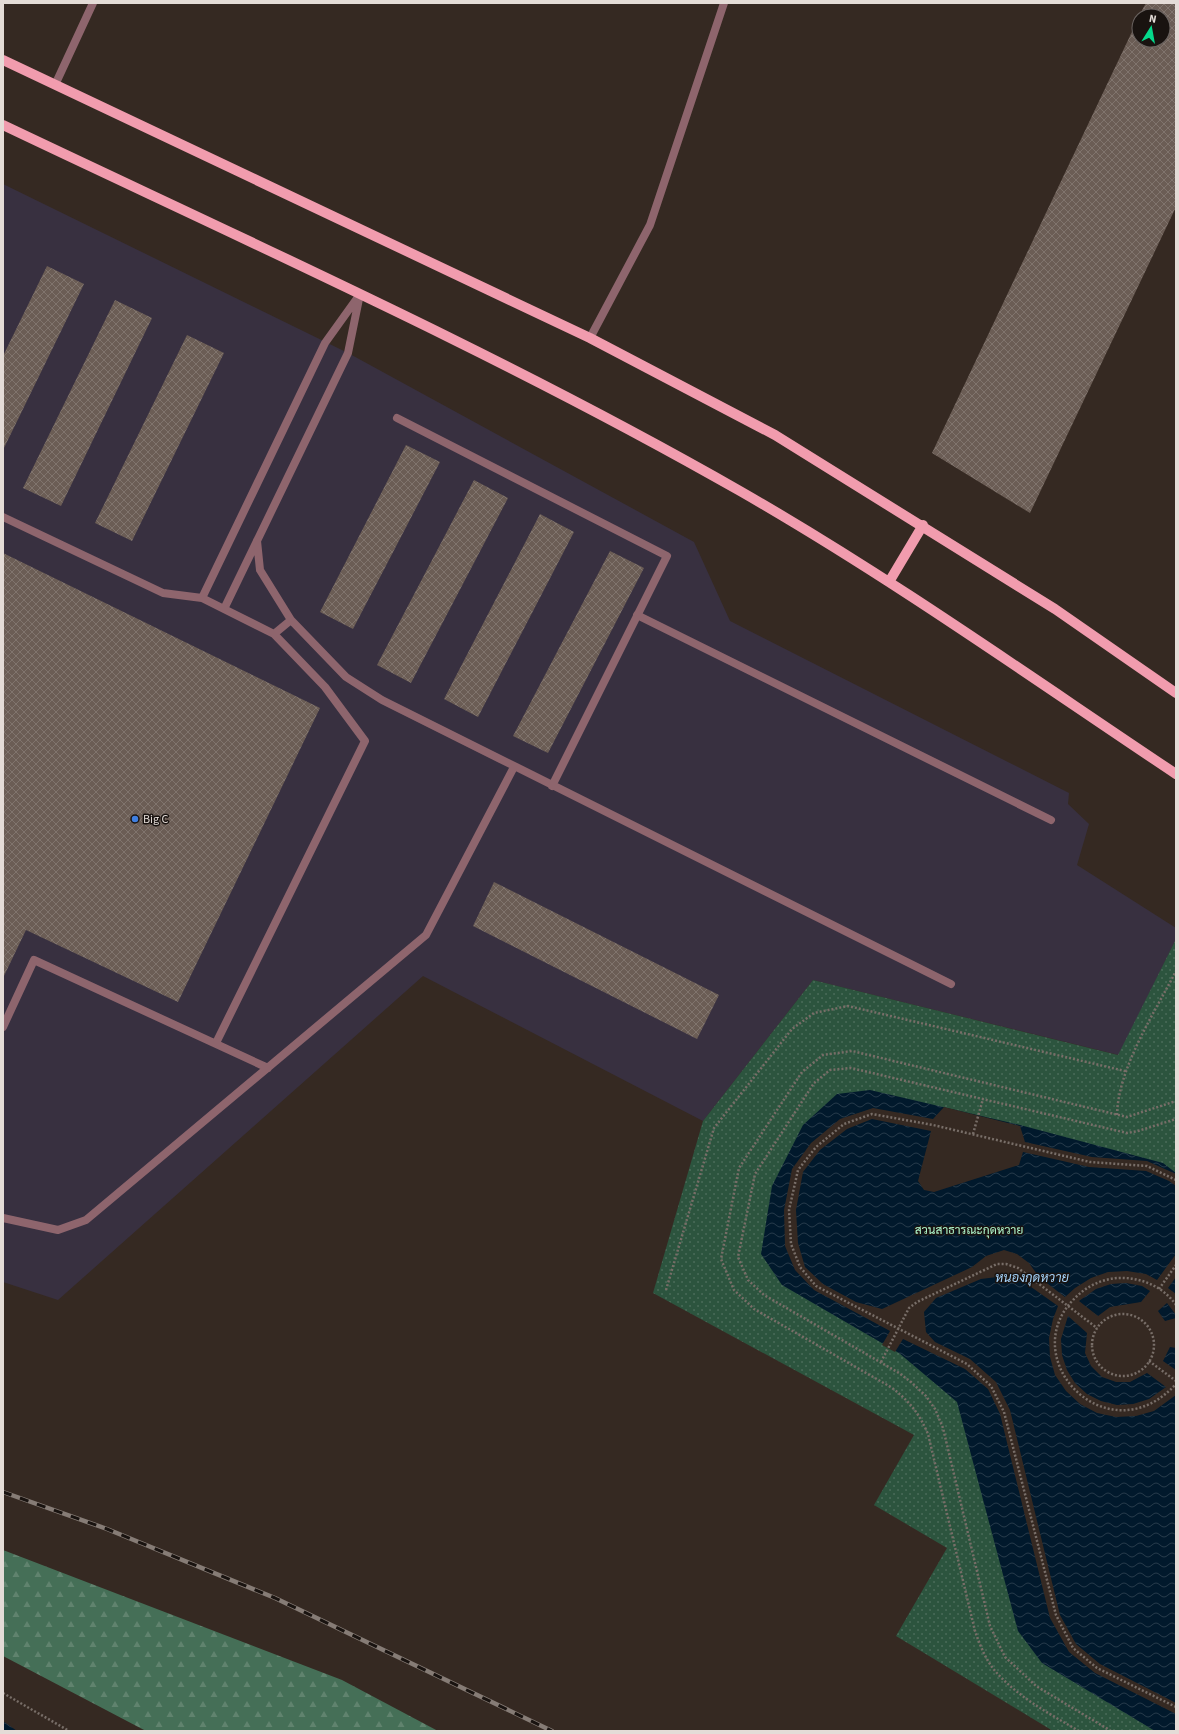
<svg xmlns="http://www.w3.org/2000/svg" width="1179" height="1734" font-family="'Source Sans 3',Sarabun,sans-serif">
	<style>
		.commercial { fill: #383040 }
		.forest { fill: url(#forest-firs) }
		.park { fill: url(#park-dots) }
		.water { fill: url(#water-waves) }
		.pier { fill: #352922; fill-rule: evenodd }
		.building { fill: url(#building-cross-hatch) }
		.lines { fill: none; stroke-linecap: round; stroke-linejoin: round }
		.path { stroke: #786e68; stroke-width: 2.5; stroke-dasharray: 2 2; stroke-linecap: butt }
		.service { stroke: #8e656d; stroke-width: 8 }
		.minor { stroke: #8e656d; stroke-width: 8 }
		.primary { stroke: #f19cae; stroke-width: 10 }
		.rail-casing { stroke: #867c76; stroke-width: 4.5 }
		.rail { stroke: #191310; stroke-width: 3; stroke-dasharray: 9; stroke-linecap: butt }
		.shop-dot { fill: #3f7fe0; stroke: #191310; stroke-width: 1.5 }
		.labels { text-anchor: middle; stroke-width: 3; stroke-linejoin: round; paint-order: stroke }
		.poi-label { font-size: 12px; fill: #e4dcd7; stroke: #191310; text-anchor: start }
		.park-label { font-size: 12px; fill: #aff7cd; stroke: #191310 }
		.water-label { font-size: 13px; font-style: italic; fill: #a4d2f9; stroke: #191310 }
	</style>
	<defs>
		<pattern id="forest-firs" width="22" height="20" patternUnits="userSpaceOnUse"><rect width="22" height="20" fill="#456f57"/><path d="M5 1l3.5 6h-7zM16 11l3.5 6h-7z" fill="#60836e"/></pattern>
		<pattern id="park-dots" width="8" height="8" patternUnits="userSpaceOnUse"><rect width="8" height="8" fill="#2c543e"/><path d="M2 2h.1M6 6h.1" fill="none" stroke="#4a6c59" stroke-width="1.8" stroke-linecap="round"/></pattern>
		<pattern id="water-waves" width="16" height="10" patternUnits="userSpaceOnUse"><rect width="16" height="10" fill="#01192c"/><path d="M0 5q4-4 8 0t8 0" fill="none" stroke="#263a4a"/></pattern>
		<pattern id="building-cross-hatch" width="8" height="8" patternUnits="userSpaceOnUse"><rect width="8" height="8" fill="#6b5d55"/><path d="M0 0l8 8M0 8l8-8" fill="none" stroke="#80746d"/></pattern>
	</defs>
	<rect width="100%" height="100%" fill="#352922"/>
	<path class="commercial" d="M 3,184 L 348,353 L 694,542 L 730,621 L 1069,793 L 1068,804 L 1089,824 L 1077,865 L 1176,928 L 1176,939 L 1119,1055 L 813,980 L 703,1121 L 423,976 L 58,1300 L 3,1282 Z"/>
	<path class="forest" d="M 3,1550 L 342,1680 L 438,1731 L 146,1731 L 3,1656 Z"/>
	<path class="park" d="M 1176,939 L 1176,1731 L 1053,1731 L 896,1636 L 947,1548 L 874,1505 L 914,1435 L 653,1293 L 703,1121 L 813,980 L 1118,1055 Z"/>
	<path class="water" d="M 870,1090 L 1020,1125 L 1163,1163 L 1176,1173 L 1176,1731 L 1155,1731 L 1042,1663 L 1018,1631 L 957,1402 L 899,1353 L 782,1285 L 761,1254 L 772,1186 L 803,1125 L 837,1094 Z
		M 3,1721 L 17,1731 L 3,1731 Z"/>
	<path class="pier" d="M 944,1107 L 1020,1126 L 1025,1142 L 1092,1157 L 1147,1161 L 1176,1174 L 1176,1186 L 1169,1181 L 1146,1171 L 1089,1167 L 1023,1152 L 1019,1165 L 934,1192 L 924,1190 L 918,1181 L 931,1131 L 872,1119 L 847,1129 L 820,1150 L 803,1172 L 796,1210 L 798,1243 L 805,1267 L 823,1284 L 856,1302 L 882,1309 L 972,1267 L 986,1256 L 1004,1250 L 1017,1254 L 1029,1263 L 1039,1277 L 1065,1297 L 1075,1288 L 1091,1278 L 1108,1272 L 1127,1271 L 1146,1274 L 1157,1280 L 1176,1254 L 1176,1277 L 1168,1288 L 1176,1294 L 1176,1315 L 1167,1303 L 1158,1311 L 1165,1321 L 1176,1318 L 1176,1348 L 1170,1347 L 1163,1361 L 1176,1370 L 1176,1395 L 1154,1411 L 1136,1416 L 1116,1417 L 1097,1413 L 1080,1404 L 1066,1391 L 1055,1375 L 1050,1357 L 1049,1338 L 1053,1319 L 1058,1306 L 1024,1282 L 1005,1276 L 981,1279 L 936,1298 L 924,1312 L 926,1332 L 935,1342 L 970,1359 L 996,1382 L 1010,1410 L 1060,1615 L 1076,1644 L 1100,1664 L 1176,1703 L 1176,1714 L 1095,1673 L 1069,1652 L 1050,1618 L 1000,1414 L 988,1389 L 965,1369 L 903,1339 L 895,1352 L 882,1345 L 890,1331 L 814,1290 L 795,1270 L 785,1246 L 784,1210 L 792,1169 L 811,1143 L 840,1119 L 873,1108 L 933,1119 ZM 1126,1283 L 1142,1286 L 1150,1291 L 1141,1302 L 1110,1307 L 1098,1316 L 1079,1301 L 1096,1289 L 1111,1284 ZM 1068,1316 L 1087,1333 L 1085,1353 L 1091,1366 L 1102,1377 L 1116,1382 L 1130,1382 L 1147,1373 L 1166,1387 L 1149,1399 L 1133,1404 L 1117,1405 L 1101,1401 L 1087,1394 L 1075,1383 L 1067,1370 L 1062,1355 L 1061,1339 Z"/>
	<path class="building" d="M 1146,3 L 1176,3 L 1176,207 L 1030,513 L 932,453 L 1139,17 L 1139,40 L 1163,40 L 1163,16 L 1139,16 Z
		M 47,266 L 84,284 L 3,450 L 3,356 Z
		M 115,300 L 152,318 L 61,506 L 23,488 Z
		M 187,335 L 224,353 L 132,541 L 95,523 Z
		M 406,445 L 440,462 L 353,629 L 320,612 Z
		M 474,480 L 508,498 L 411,683 L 377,665 Z
		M 540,514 L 574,532 L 478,717 L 444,699 Z
		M 610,551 L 644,568 L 548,753 L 513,736 Z
		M 3,553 L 320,708 L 178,1002 L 26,930 L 3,978 Z
		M 494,882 L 719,995 L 697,1039 L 473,926 Z"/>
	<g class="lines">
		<path class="path" d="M 1117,1115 C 1118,1068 1155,1012 1176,971
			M 973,1134 L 983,1099
			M 1176,1180 L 1147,1166 L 1090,1162 L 933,1125 L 872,1114 L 844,1124 L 816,1147 L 798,1170 L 789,1210 L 791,1244 L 800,1267 L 816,1286 L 967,1364 L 991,1386 L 1004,1412 L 1056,1615 L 1073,1648 L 1097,1668 L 1176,1707
			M 1159,1289 L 1176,1265
			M 666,1290 L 714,1128 L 792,1029 L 814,1013 L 848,1006 L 1125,1071
			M 1176,1305 C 1163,1286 1140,1277 1118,1278 C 1101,1279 1085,1287 1073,1300 C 1015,1361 1109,1457 1176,1384
			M1092 1345a31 31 0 1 1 62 0a31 31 0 1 1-62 0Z
			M 1149,1361 L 1176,1381
			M 881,1362 L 909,1308 L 917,1302 L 997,1264 L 1006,1264 L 1018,1268 L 1097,1328
			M 3,1693 L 69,1731
			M 1079,1731 C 1050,1714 1019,1698 996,1672 C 986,1661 980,1645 975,1631 L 928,1434 C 919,1413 908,1399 889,1386 L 754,1309 L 734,1290 L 721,1259 L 739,1168 L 802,1072 L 823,1055 L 852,1051 L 1127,1117 L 1176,1101
			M 1111,1731 L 1036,1686 L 1005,1657 L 990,1626 L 943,1428 L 935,1409 L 926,1396 L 911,1382 L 899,1373 L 764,1295 L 748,1280 L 738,1257 L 755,1174 L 814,1083 L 830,1070 L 851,1068 L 1127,1133 L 1138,1131 L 1176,1119"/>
		<path class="service" d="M 397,418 L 667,556 L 552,786
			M 3,517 L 163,593 L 202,598 L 274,634 L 325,687 L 365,741 L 216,1043
			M 257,541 L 260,570 L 291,620 L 346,677 L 382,700 L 951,984
			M 202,598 L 325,343 L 358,297
			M 224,609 L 348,353 L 360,294
			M 637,615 L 1051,820
			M 274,634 L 291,620
			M 3,1027 L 34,960 L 268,1068
			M 3,1218 L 58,1230 L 86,1220 L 426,935 L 514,767"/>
		<path class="minor" d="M 55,85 L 93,3
			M 590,338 L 650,225 L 724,3"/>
		<path class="primary" d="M 3,60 L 590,338 L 775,435 L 1055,609 L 1176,693
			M 3,125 C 251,243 502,355 740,491 C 890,577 1032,678 1176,774
			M 889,582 L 923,525"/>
		<defs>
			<path id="rail" d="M 3,1492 L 107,1529 L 275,1598 L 552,1731"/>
		</defs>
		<use href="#rail" class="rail-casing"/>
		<use href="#rail" class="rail"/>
	</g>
	<circle class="shop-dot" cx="135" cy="819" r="4"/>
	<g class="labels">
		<g class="poi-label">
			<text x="143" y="823">Big C</text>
		</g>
		<g class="park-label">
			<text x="969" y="1234">สวนสาธารณะกุดหวาย</text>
		</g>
		<g class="water-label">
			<text x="1032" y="1282">หนองกุดหวาย</text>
		</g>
	</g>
	<rect width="1179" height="1734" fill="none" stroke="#e4dcd7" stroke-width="8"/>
	<g transform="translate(1151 28) rotate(11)"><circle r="19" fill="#191310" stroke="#6a6360"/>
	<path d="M0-3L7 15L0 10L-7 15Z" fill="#05d98b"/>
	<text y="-6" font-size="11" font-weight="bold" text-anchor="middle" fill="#e4dcd7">N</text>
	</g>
</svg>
